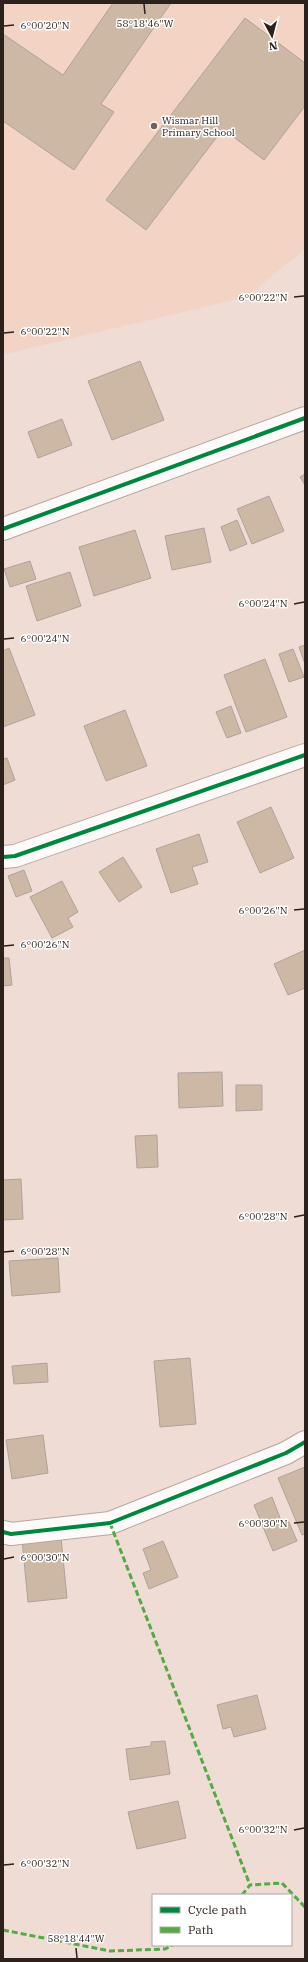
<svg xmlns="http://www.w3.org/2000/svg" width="308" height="1962" font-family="'IBM Plex Serif',serif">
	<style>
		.built { fill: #f2d3c4 }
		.building { fill: #cdb8a5; stroke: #afa39a }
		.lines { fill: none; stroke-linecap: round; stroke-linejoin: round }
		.minor-casing { stroke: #b4a6a0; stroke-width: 24 }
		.minor { stroke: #fdfaf9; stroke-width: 22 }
		.quiet { stroke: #54aa43; stroke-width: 3; stroke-dasharray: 6 3; stroke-linecap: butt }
		.cycleway-casing { stroke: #fff; stroke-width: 6 }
		.cycleway { stroke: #00873e; stroke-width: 4 }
		.ticks { fill: none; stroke: #2d211b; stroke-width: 1.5 }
		.poi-dot { fill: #71625c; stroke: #fff; stroke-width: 1.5 }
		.labels { text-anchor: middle; stroke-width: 3; stroke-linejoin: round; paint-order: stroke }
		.poi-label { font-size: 10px; fill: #2d211b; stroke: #fff; text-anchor: start }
		.ticks-label { font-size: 10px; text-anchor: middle; fill: #2d211b; stroke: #fff; stroke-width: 3; stroke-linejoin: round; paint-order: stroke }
	</style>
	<rect width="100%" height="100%" fill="#efdcd4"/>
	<path class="built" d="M 3,3 L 305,3 L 305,249 L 246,297 L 5,354 L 3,350 Z"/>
	<path class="building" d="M 113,3 L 171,3 L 101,104 L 114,112 L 74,170 L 3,121 L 3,34 L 63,75 Z
		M 245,18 L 305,63 L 305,106 L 264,160 L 223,129 L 146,230 L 106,200 Z
		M 140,361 L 164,420 L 112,440 L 88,381 Z
		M 62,419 L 72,445 L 38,458 L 28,432 Z
		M 305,474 L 305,485 L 300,477 Z
		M 269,496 L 284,531 L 252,544 L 237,509 Z
		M 237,520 L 247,544 L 230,551 L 221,527 Z
		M 204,528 L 211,562 L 172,570 L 165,536 Z
		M 135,530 L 151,578 L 94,596 L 79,547 Z
		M 30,561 L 36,579 L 10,587 L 4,569 Z
		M 70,572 L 81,606 L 37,621 L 26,586 Z
		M 305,645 L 305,664 L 299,647 Z
		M 9,648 L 35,715 L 3,727 L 3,651 Z
		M 293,649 L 304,677 L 289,682 L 279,654 Z
		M 265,659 L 287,717 L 246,732 L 224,675 Z
		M 231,706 L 241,733 L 227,738 L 216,712 Z
		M 125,710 L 147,766 L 106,781 L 84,726 Z
		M 7,758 L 15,780 L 3,785 L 3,759 Z
		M 271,807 L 294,858 L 260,873 L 237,822 Z
		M 199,834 L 208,862 L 192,867 L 198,884 L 171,893 L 156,849 Z
		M 123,857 L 142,887 L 119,902 L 99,872 Z
		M 24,870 L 32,891 L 16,897 L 8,876 Z
		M 62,881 L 78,912 L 68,918 L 73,927 L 52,938 L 30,897 Z
		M 305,950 L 305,988 L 288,995 L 274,964 Z
		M 3,958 L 9,958 L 12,985 L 3,986 Z
		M 222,1072 L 223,1106 L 179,1108 L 178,1073 Z
		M 236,1085 L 262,1085 L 262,1110 L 236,1111 Z
		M 157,1135 L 158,1167 L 137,1168 L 135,1136 Z
		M 21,1179 L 23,1219 L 3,1220 L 3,1180 Z
		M 58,1258 L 60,1292 L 12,1296 L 9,1261 Z
		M 190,1358 L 196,1424 L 160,1427 L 154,1361 Z
		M 47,1363 L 48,1382 L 14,1384 L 12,1366 Z
		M 43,1435 L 48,1473 L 12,1479 L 6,1440 Z
		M 305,1467 L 305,1534 L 302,1535 L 278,1478 Z
		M 272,1497 L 282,1523 L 288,1520 L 297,1541 L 273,1551 L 254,1505 Z
		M 61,1537 L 67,1598 L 28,1602 L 22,1540 Z
		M 163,1541 L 178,1577 L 149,1589 L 143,1573 L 151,1570 L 143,1549 Z
		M 257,1695 L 266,1729 L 234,1737 L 231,1727 L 223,1729 L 217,1705 Z
		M 165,1741 L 170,1774 L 130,1780 L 126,1749 L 151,1746 L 151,1742 Z
		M 178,1801 L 186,1838 L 137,1849 L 128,1812 Z"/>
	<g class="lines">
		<defs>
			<path id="minor" d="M 3,529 L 305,418
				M 3,857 L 15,856 L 305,755
				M 3,1532 L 11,1534 L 110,1523 L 286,1453 L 305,1442"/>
		</defs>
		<use href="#minor" class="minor-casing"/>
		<use href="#minor" class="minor"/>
		<path class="quiet" d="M 110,1523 L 250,1885
			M 242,1895 L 250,1885 L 282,1883 L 305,1907
			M 3,1930 L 110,1951 L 165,1949 L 173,1945"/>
		<defs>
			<path id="cycleway" d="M 3,529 L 305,418
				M 3,857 L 15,856 L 305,755
				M 3,1532 L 11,1534 L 110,1523 L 286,1453 L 305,1442"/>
		</defs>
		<use href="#cycleway" class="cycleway-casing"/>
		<use href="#cycleway" class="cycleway"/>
	</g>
	<path class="ticks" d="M 144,4 L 145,14M 4,26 L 14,25M 294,297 L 304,296M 4,333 L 14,332M 294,604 L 304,602M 4,639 L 14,638M 294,910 L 304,909M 4,946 L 14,945M 294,1217 L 304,1215M 4,1252 L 14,1251M 294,1523 L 304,1522M 4,1559 L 14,1557M 294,1830 L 304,1828M 4,1865 L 14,1864M 76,1948 L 77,1958"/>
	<circle class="poi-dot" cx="154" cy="126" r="4"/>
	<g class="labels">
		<g class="poi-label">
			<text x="162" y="124">Wismar Hill<tspan x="162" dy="12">Primary School</tspan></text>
		</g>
	</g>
	<g class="ticks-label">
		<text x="145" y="27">58°18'46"W</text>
		<text x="45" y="29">6°00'20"N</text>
		<text x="263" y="301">6°00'22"N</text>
		<text x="45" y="335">6°00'22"N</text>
		<text x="263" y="607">6°00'24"N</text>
		<text x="45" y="642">6°00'24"N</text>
		<text x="263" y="914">6°00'26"N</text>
		<text x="45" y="948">6°00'26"N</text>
		<text x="263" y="1220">6°00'28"N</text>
		<text x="45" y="1255">6°00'28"N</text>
		<text x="263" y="1527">6°00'30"N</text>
		<text x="45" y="1561">6°00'30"N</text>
		<text x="263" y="1833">6°00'32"N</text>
		<text x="45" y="1867">6°00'32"N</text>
		<text x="76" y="1942">58°18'44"W</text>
	</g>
	<rect width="308" height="1962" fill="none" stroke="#2d211b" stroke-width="8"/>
	<rect x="152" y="1894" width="140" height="52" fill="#ffffff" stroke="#aba6a4"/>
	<rect x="160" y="1907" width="20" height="6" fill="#00873e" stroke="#aba6a4"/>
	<text x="188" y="1914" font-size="12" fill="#2d211b">Cycle path</text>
	<rect x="160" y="1927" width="20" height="6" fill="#54aa43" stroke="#aba6a4"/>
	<text x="188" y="1934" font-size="12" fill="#2d211b">Path</text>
	<g transform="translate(272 36) rotate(173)" stroke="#ffffff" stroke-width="3" paint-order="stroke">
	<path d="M0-3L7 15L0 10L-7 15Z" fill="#2d211b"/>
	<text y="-6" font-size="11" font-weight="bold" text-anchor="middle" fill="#2d211b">N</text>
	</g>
</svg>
